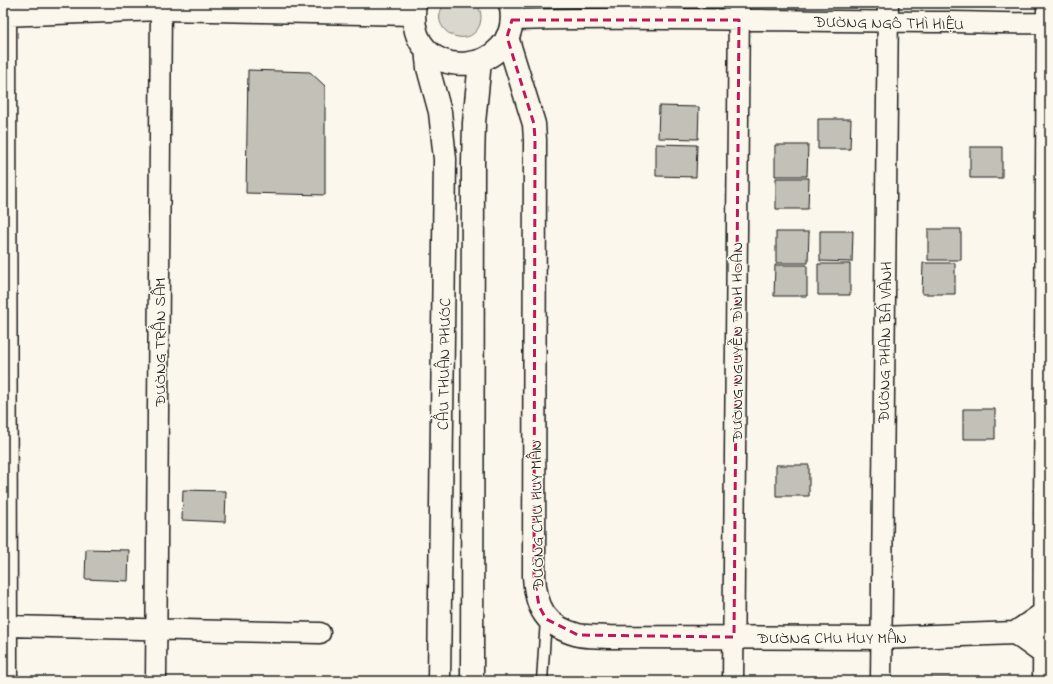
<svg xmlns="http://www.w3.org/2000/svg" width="1053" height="684" font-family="'Indie Flower',sans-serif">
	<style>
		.green { fill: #dad7ce; stroke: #7b7a75 }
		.building { fill: #c3c0b8; stroke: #1c1c1c }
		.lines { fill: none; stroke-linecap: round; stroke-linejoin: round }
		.service-casing { stroke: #1c1c1c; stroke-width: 13 }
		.minor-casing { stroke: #1c1c1c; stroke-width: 23 }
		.tertiary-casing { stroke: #1c1c1c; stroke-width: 25 }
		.primary-casing { stroke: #1c1c1c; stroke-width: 25 }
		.service { stroke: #fbf7ec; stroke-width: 10 }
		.minor { stroke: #fbf7ec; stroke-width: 20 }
		.tertiary { stroke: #fbf7ec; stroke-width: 22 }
		.primary { stroke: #fbf7ec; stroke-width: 22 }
		.marked { fill: none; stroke: #c2185b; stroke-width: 3; stroke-dasharray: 8 5; stroke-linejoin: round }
		.labels { text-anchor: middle; stroke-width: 3; stroke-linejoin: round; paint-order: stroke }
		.street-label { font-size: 16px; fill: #1c1c1c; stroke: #fbf7ec }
	</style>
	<rect width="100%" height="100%" fill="#fbf7ec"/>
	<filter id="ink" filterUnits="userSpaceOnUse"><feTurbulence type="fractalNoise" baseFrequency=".025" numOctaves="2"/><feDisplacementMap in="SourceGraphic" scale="8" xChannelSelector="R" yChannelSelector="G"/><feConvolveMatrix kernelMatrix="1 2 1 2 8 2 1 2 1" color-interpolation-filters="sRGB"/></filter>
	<g filter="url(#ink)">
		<path class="green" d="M 445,3 L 476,3 C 481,10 482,16 480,24 C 470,53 424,30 445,3 Z"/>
		<path class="building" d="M 248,70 L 310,72 L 325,86 L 325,195 L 246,193 Z
			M 659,106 L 699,107 L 698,139 L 658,138 Z
			M 818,119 L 851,119 L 850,149 L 818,149 Z
			M 656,144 L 697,145 L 696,177 L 656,176 Z
			M 775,145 L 808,145 L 807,176 L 775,176 Z
			M 970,147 L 1002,147 L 1002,178 L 970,178 Z
			M 776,178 L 809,178 L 808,209 L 776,209 Z
			M 928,229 L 961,229 L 961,260 L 928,260 Z
			M 820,231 L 853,231 L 852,262 L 820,261 Z
			M 776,232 L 809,232 L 808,263 L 776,263 Z
			M 923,263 L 955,263 L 955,294 L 922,294 Z
			M 818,264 L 850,264 L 850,295 L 818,295 Z
			M 775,265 L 807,265 L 807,296 L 774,296 Z
			M 963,409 L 995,409 L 995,439 L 963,439 Z
			M 776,465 L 809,465 L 809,496 L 776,496 Z
			M 183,490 L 226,491 L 225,522 L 182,520 Z
			M 86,549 L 129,550 L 128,581 L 85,579 Z
			M 922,678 L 955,678 L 954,681 L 922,681 Z"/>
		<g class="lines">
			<defs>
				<path id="service" d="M 542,681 L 546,619"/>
				<path id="minor" d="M 6,3 L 7,681
					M 3,16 L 161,10 L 413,15
					M 512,20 C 658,16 804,22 950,22 C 983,22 1017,24 1050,23
					M 7,626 L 320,633
					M 156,681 L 161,3
					M 733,681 L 739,3
					M 881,681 L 888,3
					M 1043,681 L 1047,3"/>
				<path id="tertiary" d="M 507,37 L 534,124 L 535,140 L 534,576 C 536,608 545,626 578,635 C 588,637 599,636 609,637 L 881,638 L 1015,633 L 1044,613 L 1050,613
					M 1015,633 L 1043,653 L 1050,653"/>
				<path id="primary" d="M 415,3 C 402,90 528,78 510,3
					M 426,49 L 428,68 L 440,112 L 445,159 L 439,681
					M 472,681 L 473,163 L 474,123 L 480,61"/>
			</defs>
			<use href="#service" class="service-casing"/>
			<use href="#minor" class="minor-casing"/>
			<use href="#tertiary" class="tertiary-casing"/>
			<use href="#primary" class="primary-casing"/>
			<use href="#service" class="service"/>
			<use href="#minor" class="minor"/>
			<use href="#tertiary" class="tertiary"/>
			<use href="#primary" class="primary"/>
		</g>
	</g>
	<path class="marked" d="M 512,20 L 739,20 L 734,637 L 578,635 L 546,619 L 539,606 L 534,576 L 535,140 L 534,124 L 507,37 Z"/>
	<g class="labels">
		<g class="street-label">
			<text transform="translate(889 22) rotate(1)" y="6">ĐƯỜNG NGÔ THÌ HIỆU</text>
			<text transform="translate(159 342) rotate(-90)" y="6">ĐƯỜNG TRẦN SÂM</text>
			<text transform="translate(736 342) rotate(-90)" y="6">ĐƯỜNG NGUYỄN ĐÌNH HOÀN</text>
			<text transform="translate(884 342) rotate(-89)" y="6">ĐƯỜNG PHAN BÁ VÀNH</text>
			<text transform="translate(443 364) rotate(-89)" y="6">CẦU THUẬN PHƯỚC</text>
			<text transform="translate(536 515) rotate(-91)" y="6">ĐƯỜNG CHU HUY MÂN</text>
			<text x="832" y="643">ĐƯỜNG CHU HUY MÂN</text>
		</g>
	</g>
	<rect width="1053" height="684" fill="none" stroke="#fbf7ec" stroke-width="16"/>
	<rect x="8" y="8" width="1037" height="668" fill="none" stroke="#1c1c1c" stroke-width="1.5" filter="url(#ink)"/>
</svg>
